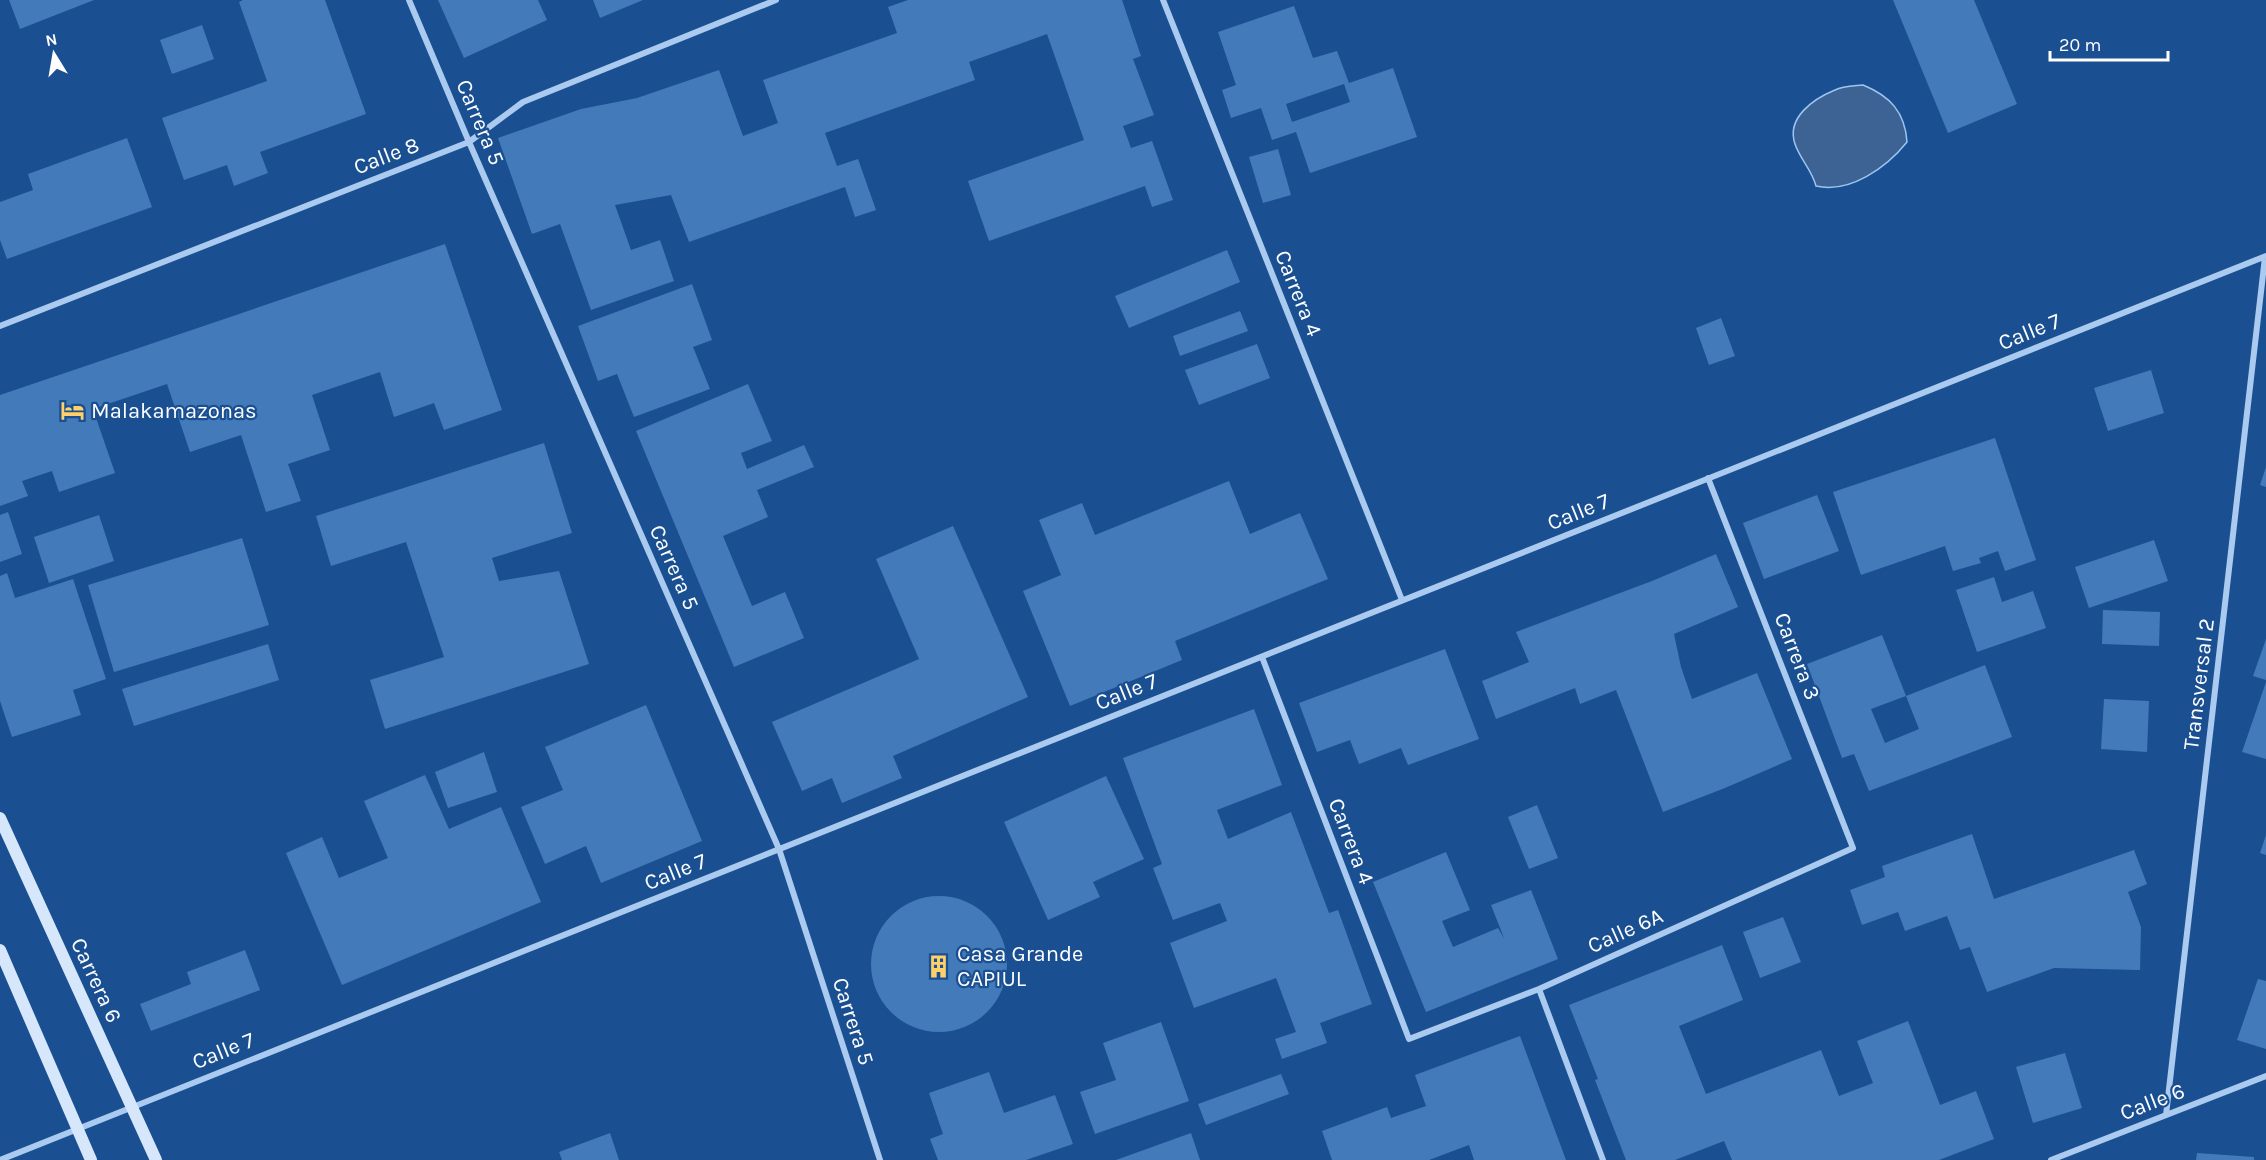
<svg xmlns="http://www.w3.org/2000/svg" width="2266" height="1160" font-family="Karla,sans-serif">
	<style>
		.water { fill: #3c6393; stroke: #9dc5f1; stroke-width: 1.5 }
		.building { fill: #437ab9; fill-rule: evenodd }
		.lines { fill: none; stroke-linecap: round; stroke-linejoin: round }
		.minor { stroke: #aacaef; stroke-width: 6 }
		.secondary { stroke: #d7e7fb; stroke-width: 12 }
		.labels { text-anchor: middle; stroke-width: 4.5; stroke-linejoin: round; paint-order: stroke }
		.street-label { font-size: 22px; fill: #fff; stroke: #1a5092 }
		.poi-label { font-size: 22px; fill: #fff; stroke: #1a5092; text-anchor: start }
	</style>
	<rect width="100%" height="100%" fill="#1a5092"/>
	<path class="water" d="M 1863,85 C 1890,96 1905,112 1907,142 C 1887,167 1850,194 1816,186 C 1812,170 1800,159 1795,144 C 1786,118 1813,99 1835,90 C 1843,86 1854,86 1863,85 Z"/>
	<path class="building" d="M 9,0 L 94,0 L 20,29 Z
		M 243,0 L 325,0 L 366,114 L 260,152 L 268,173 L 234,186 L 227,165 L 184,180 L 162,118 L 267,81 L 239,2 Z
		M 438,0 L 538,0 L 547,20 L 464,58 Z
		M 593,0 L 643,0 L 600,18 Z
		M 908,0 L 1122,0 L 1141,56 L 1133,59 L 1154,115 L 1123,126 L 1131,148 L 1152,141 L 1173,200 L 1152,207 L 1145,186 L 989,241 L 968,181 L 1084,140 L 1047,34 L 969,62 L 975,80 L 825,133 L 837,166 L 858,159 L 876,210 L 855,217 L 845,187 L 689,242 L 671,195 L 615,205 L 631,250 L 660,240 L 674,281 L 591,310 L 560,224 L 532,234 L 498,138 L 581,109 L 637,98 L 719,70 L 743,136 L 778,123 L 763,80 L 897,33 L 888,7 Z
		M 1893,0 L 1974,0 L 2017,104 L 1948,133 Z
		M 1294,6 L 1313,58 L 1337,51 L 1349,83 L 1393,68 L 1417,137 L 1310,173 L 1296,132 L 1272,140 L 1261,108 L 1231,118 L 1222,90 L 1236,85 L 1218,32 ZM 1344,84 L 1350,102 L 1292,122 L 1286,104 Z
		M 202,25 L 214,59 L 172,74 L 160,40 Z
		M 127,138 L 152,207 L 7,259 L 0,240 L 0,202 L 33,190 L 28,174 Z
		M 1278,149 L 1291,195 L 1263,203 L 1249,157 Z
		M 445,244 L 502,410 L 444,430 L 434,403 L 394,417 L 380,372 L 312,395 L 330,450 L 288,464 L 301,501 L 266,512 L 241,435 L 190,452 L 167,384 L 93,409 L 115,473 L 59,492 L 52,471 L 22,481 L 28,496 L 0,506 L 0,395 Z
		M 1227,250 L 1240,282 L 1129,328 L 1115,296 Z
		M 692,284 L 712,340 L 693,347 L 710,389 L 634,417 L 617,374 L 598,381 L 578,326 Z
		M 1240,311 L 1248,331 L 1180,356 L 1173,336 Z
		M 1721,318 L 1735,356 L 1709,365 L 1696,328 Z
		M 1257,344 L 1270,378 L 1199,405 L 1185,370 Z
		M 2151,370 L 2164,413 L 2108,431 L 2094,388 Z
		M 748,384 L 772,441 L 741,453 L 747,469 L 804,445 L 814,467 L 757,490 L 768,517 L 723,536 L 752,606 L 785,592 L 804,638 L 734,667 L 636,431 Z
		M 1995,438 L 2036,560 L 2005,571 L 1998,551 L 1979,558 L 1981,563 L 1953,571 L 1945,546 L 1861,575 L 1833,492 Z
		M 544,443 L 572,533 L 492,558 L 499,581 L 559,571 L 589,664 L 385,729 L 370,680 L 444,657 L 406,542 L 331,566 L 316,516 Z
		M 2266,467 L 2266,487 L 2260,485 Z
		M 1229,481 L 1250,534 L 1300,513 L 1328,579 L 1175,641 L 1182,660 L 1070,706 L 1023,591 L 1061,575 L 1039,520 L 1082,503 L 1095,535 Z
		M 1817,495 L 1839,551 L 1764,579 L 1743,523 Z
		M 8,512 L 22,554 L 0,562 L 0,515 Z
		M 99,515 L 114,561 L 49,583 L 34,537 Z
		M 953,526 L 1028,697 L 893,756 L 902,778 L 842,803 L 832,778 L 802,791 L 772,722 L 919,659 L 876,559 Z
		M 242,538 L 269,625 L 114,672 L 88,585 Z
		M 2154,540 L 2168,581 L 2089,608 L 2075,567 Z
		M 1716,554 L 1738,607 L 1674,634 L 1681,667 L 1692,699 L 1757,673 L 1792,759 L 1725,788 L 1663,812 L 1616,690 L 1580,704 L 1575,688 L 1496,719 L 1482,681 L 1529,662 L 1516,632 L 1652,581 Z
		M 7,573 L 15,598 L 73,579 L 106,679 L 73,690 L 81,715 L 12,737 L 0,701 L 0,576 Z
		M 1994,577 L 2002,602 L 2033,591 L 2046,628 L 1977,652 L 1956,590 Z
		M 2103,610 L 2160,612 L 2159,646 L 2102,644 Z
		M 1882,635 L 1906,696 L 1871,709 L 1885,743 L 1919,729 L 1906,696 L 1985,665 L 2012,737 L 1869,791 L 1854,754 L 1842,758 L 1807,664 Z
		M 2266,639 L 2266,680 L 2253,676 Z
		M 268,644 L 279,680 L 134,726 L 122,689 Z
		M 1445,649 L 1479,739 L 1408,765 L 1401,748 L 1359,764 L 1350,740 L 1317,752 L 1299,703 Z
		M 2266,682 L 2266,759 L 2242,752 Z
		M 2104,699 L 2149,701 L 2147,752 L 2101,749 Z
		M 646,705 L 702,841 L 601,883 L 586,846 L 545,864 L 521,807 L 563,790 L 545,747 Z
		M 1254,709 L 1282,785 L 1217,810 L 1228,839 L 1291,812 L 1329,913 L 1338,910 L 1372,1004 L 1320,1023 L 1327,1043 L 1282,1059 L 1275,1039 L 1296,1032 L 1276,978 L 1194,1008 L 1170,943 L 1227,921 L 1220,903 L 1173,920 L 1153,868 L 1162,864 L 1123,758 Z
		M 484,752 L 497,792 L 448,808 L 435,772 Z
		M 425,775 L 449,829 L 501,807 L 541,902 L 342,985 L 286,853 L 322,837 L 339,878 L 388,858 L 364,801 Z
		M 1106,776 L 1144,859 L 1093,882 L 1100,897 L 1048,920 L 1004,822 Z
		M 1537,805 L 1558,858 L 1529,869 L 1508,817 Z
		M 1972,834 L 1994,899 L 2134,850 L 2147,884 L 2128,892 L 2141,927 L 2140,970 L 2054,968 L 1987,992 L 1970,947 L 1960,950 L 1947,916 L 1905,931 L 1898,912 L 1862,925 L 1850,890 L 1885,877 L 1882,866 Z
		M 2266,835 L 2266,855 L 2260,853 Z
		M 1446,852 L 1470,910 L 1442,921 L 1453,947 L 1498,928 L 1504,938 L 1491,905 L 1531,890 L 1558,959 L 1426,1012 L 1373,882 Z
		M871 964a68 68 0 1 1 136 0a68 68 0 1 1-136 0Z
		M 1783,917 L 1801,962 L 1760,978 L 1743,932 Z
		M 1722,945 L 1743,1000 L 1679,1026 L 1706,1094 L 1821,1050 L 1839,1096 L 1873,1083 L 1857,1041 L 1908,1021 L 1940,1105 L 1976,1091 L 1994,1139 L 1939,1160 L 1732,1160 L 1724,1141 L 1675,1160 L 1626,1160 L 1595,1080 L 1598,1079 L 1569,1005 Z
		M 245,950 L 260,990 L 151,1031 L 140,1004 L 191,984 L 187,972 Z
		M 2258,979 L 2266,981 L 2266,1049 L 2237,1040 Z
		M 1161,1022 L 1189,1101 L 1095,1134 L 1080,1092 L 1116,1080 L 1103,1043 Z
		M 1520,1036 L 1566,1160 L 1474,1160 L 1469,1145 L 1429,1160 L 1332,1160 L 1322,1131 L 1387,1107 L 1391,1118 L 1426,1106 L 1415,1075 Z
		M 2065,1053 L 2082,1108 L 2033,1123 L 2016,1067 Z
		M 989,1072 L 1004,1113 L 1055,1095 L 1073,1144 L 1026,1160 L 938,1160 L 930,1139 L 943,1134 L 929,1093 Z
		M 1281,1074 L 1289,1094 L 1206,1125 L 1198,1104 Z
		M 610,1133 L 619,1160 L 562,1160 L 559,1152 Z
		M 1191,1133 L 1200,1160 L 1116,1160 Z
		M 2197,1153 L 2254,1157 L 2254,1160 L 2196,1160 Z"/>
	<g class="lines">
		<path class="minor" d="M 409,0 L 469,142 L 779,849 L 880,1160
			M 1163,0 L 1402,600
			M 0,326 L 469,142 L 523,102 L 776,0
			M 1262,657 L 1409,1039 L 1539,989 L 1853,848 L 1708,478
			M 1539,989 L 1603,1160
			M 2166,1115 L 2265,257
			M 0,1160 L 2266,256
			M 2051,1160 L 2266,1076"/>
		<path class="secondary" d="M 0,818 L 156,1160
			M 0,950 L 91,1160"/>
	</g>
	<defs>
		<symbol id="hotel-bare" viewBox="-9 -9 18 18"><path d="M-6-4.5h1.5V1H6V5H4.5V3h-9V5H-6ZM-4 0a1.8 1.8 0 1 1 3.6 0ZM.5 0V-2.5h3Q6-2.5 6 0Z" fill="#ffd168" stroke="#1a5092" stroke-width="2.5" paint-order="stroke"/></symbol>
		<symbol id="building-bare" viewBox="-9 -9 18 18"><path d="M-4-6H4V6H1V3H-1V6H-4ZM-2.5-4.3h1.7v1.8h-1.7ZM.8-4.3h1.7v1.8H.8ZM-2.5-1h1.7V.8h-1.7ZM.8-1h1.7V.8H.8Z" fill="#ffd168" stroke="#1a5092" stroke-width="2.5" paint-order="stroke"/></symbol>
	</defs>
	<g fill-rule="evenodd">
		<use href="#hotel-bare" x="56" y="394" width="33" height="33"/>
		<use href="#building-bare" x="922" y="950" width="33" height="33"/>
	</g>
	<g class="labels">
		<g class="street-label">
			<text transform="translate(481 122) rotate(67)" y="8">Carrera 5</text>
			<text transform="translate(386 155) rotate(-21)" y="8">Calle 8</text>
			<text transform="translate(1299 293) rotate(68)" y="8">Carrera 4</text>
			<text transform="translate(2029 331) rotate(-22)" y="8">Calle 7</text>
			<text transform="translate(1578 511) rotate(-22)" y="8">Calle 7</text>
			<text transform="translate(675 567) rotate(66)" y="8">Carrera 5</text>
			<text transform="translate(1798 656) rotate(69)" y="8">Carrera 3</text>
			<text transform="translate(2198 684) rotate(-83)" y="8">Transversal 2</text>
			<text transform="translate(1126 691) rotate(-22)" y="8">Calle 7</text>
			<text transform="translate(1352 841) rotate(69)" y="8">Carrera 4</text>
			<text transform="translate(675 871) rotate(-22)" y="8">Calle 7</text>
			<text transform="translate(1625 930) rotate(-24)" y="8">Calle 6A</text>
			<text transform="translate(97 980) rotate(65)" y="8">Carrera 6</text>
			<text transform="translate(854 1021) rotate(72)" y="8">Carrera 5</text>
			<text transform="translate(223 1050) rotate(-22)" y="8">Calle 7</text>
			<text transform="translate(2152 1101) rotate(-21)" y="8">Calle 6</text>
		</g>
		<g class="poi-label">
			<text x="91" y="418">Malakamazonas</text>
			<text x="957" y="961">Casa Grande<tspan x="957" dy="25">CAPIUL</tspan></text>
		</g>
	</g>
	<g transform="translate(54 54) rotate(349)" stroke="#1a5092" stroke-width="4.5" paint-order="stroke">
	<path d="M0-4.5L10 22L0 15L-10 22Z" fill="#ffffff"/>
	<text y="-9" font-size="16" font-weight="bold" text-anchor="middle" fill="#ffffff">N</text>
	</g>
	<path d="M2050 51v9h118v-9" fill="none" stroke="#ffffff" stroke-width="3"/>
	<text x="2059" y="51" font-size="18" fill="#ffffff" stroke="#1a5092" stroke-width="4.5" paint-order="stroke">20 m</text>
</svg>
